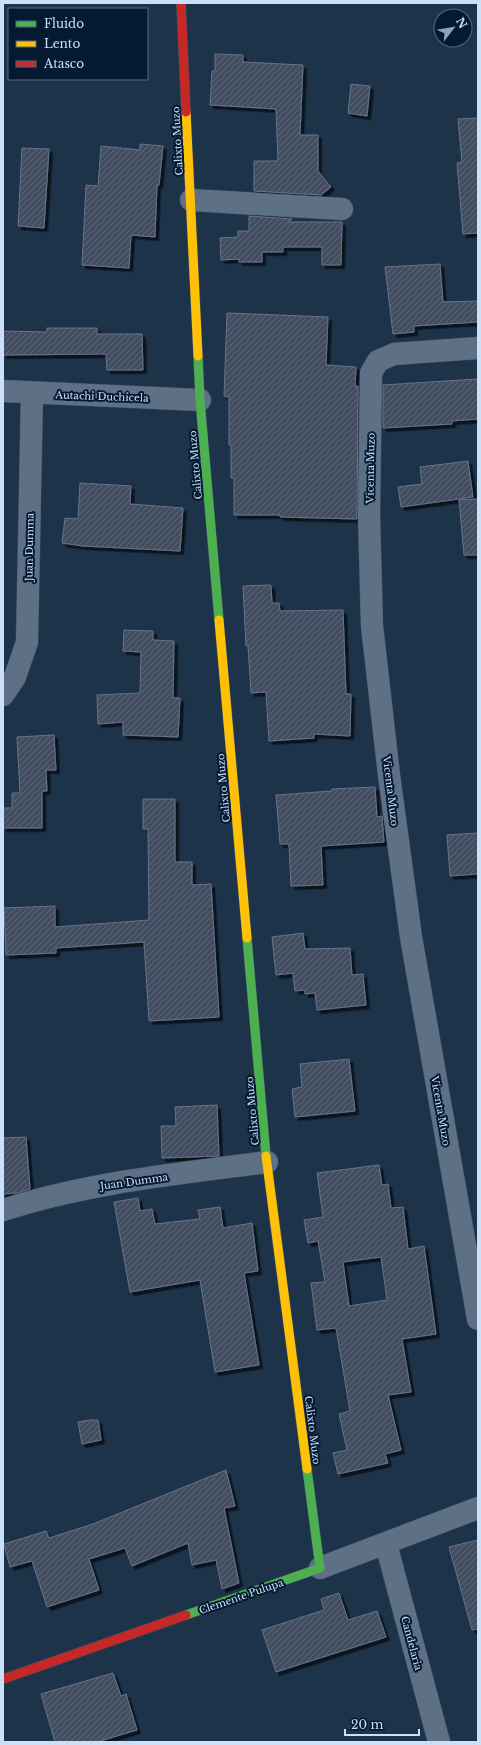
<svg xmlns="http://www.w3.org/2000/svg" width="481" height="1745" font-family="'Libre Baskerville',serif">
	<style>
		.building { fill: url(#building-hatch); stroke: #67738b; fill-rule: evenodd; filter: url(#shadow) }
		.lines { fill: none; stroke-linecap: round; stroke-linejoin: round }
		.street-casing { stroke: #3e4f60; stroke-width: 23 }
		.fast-casing { stroke: #3e4f60; stroke-width: 10 }
		.slow-casing { stroke: #3e4f60; stroke-width: 10 }
		.jam-casing { stroke: #3e4f60; stroke-width: 10 }
		.street { stroke: #5e7085; stroke-width: 22 }
		.fast { stroke: #4caf50; stroke-width: 9 }
		.slow { stroke: #ffc107; stroke-width: 9 }
		.jam { stroke: #c62828; stroke-width: 9 }
		.labels { text-anchor: middle; stroke-width: 4; stroke-linejoin: round; paint-order: stroke }
		.street-label { font-size: 10px; fill: #cae0fa; stroke: #051a31 }
	</style>
	<defs>
		<pattern id="building-hatch" width="6" height="6" patternUnits="userSpaceOnUse"><rect width="6" height="6" fill="#424e61"/><path d="M-1 1l2-2M0 6l6-6M5 7l2-2" fill="none" stroke="#5c6779"/></pattern>
		<filter id="shadow"><feDropShadow dx="3.5" dy="3.5" stdDeviation="0" flood-color="#0009"/></filter>
	</defs>
	<rect width="100%" height="100%" fill="#1d3349"/>
	<path class="building" d="M 215,54 L 243,55 L 243,62 L 303,65 L 300,135 L 318,135 L 318,171 L 331,187 L 321,195 L 254,191 L 254,161 L 278,161 L 276,109 L 210,105 L 212,71 L 215,71 Z
		M 351,84 L 370,86 L 367,116 L 348,113 Z
		M 478,118 L 478,233 L 463,234 L 457,163 L 462,162 L 458,119 Z
		M 140,144 L 163,146 L 159,185 L 157,185 L 155,237 L 131,235 L 129,268 L 82,265 L 86,185 L 98,186 L 101,146 L 140,150 Z
		M 22,148 L 49,149 L 44,228 L 18,226 Z
		M 249,216 L 292,219 L 288,222 L 342,222 L 341,265 L 322,265 L 322,247 L 283,247 L 283,252 L 262,252 L 262,262 L 239,262 L 239,259 L 221,260 L 220,238 L 238,237 L 238,231 L 249,231 Z
		M 440,264 L 443,302 L 478,301 L 478,322 L 414,326 L 414,332 L 393,334 L 385,267 Z
		M 227,313 L 328,317 L 326,365 L 356,367 L 355,386 L 358,386 L 357,519 L 280,517 L 280,515 L 234,515 L 234,478 L 231,478 L 231,445 L 229,445 L 229,397 L 224,396 Z
		M 47,328 L 97,328 L 97,334 L 142,334 L 143,370 L 107,370 L 106,354 L 3,355 L 3,331 L 47,332 Z
		M 478,379 L 478,419 L 452,421 L 452,424 L 383,428 L 383,385 Z
		M 468,461 L 473,497 L 401,507 L 398,487 L 422,484 L 420,467 Z
		M 80,483 L 131,486 L 130,504 L 183,508 L 180,551 L 83,546 L 62,543 L 65,518 L 78,519 Z
		M 478,499 L 478,555 L 464,555 L 459,500 Z
		M 271,585 L 272,603 L 279,603 L 280,611 L 343,610 L 346,694 L 351,694 L 350,736 L 314,734 L 314,738 L 269,741 L 266,692 L 251,693 L 248,646 L 246,646 L 243,586 Z
		M 124,630 L 153,631 L 153,640 L 174,641 L 173,698 L 180,698 L 178,737 L 123,735 L 123,722 L 98,724 L 97,695 L 140,693 L 141,652 L 123,651 Z
		M 54,735 L 56,770 L 46,770 L 47,791 L 42,791 L 42,828 L 3,828 L 3,808 L 12,808 L 12,793 L 20,793 L 17,737 Z
		M 375,787 L 377,817 L 382,816 L 384,842 L 321,846 L 323,885 L 291,886 L 289,844 L 280,844 L 276,795 L 332,791 L 332,789 Z
		M 143,799 L 175,799 L 175,862 L 192,862 L 192,885 L 211,884 L 219,1017 L 149,1021 L 144,942 L 56,948 L 56,953 L 6,955 L 4,908 L 55,906 L 55,927 L 149,920 L 148,829 L 143,829 Z
		M 478,833 L 478,874 L 450,876 L 447,835 Z
		M 303,933 L 305,949 L 350,948 L 352,975 L 363,974 L 366,1005 L 317,1010 L 315,993 L 305,994 L 305,990 L 295,991 L 293,973 L 276,975 L 272,937 Z
		M 349,1059 L 355,1111 L 295,1117 L 292,1089 L 302,1087 L 300,1064 Z
		M 217,1105 L 219,1156 L 162,1158 L 161,1126 L 176,1126 L 175,1107 Z
		M 26,1137 L 30,1189 L 17,1193 L 3,1194 L 3,1138 Z
		M 379,1165 L 382,1185 L 388,1184 L 391,1208 L 403,1207 L 408,1249 L 424,1246 L 436,1334 L 402,1339 L 411,1392 L 388,1395 L 401,1450 L 385,1454 L 388,1463 L 338,1474 L 333,1453 L 347,1450 L 339,1414 L 350,1411 L 336,1328 L 317,1330 L 311,1283 L 325,1282 L 318,1241 L 308,1243 L 304,1220 L 323,1217 L 317,1173 ZM 381,1257 L 387,1300 L 349,1306 L 343,1262 Z
		M 138,1198 L 140,1211 L 152,1209 L 155,1224 L 200,1219 L 198,1210 L 220,1207 L 223,1228 L 252,1223 L 258,1271 L 244,1273 L 259,1365 L 215,1372 L 200,1280 L 130,1292 L 114,1202 Z
		M 90,1420 L 98,1420 L 101,1440 L 82,1444 L 78,1422 Z
		M 226,1470 L 235,1506 L 224,1508 L 239,1583 L 222,1589 L 216,1560 L 192,1565 L 188,1543 L 132,1566 L 125,1548 L 89,1559 L 99,1590 L 47,1607 L 32,1561 L 10,1567 L 4,1544 L 46,1531 L 49,1538 L 93,1524 Z
		M 478,1540 L 478,1629 L 472,1630 L 449,1547 Z
		M 339,1593 L 348,1620 L 377,1611 L 386,1637 L 276,1672 L 262,1630 L 324,1610 L 321,1599 Z
		M 113,1673 L 121,1696 L 126,1694 L 137,1730 L 97,1742 L 55,1742 L 41,1694 Z"/>
	<g class="lines">
		<defs>
			<path id="street" d="M 191,200 L 342,209
				M 478,348 L 394,354 L 378,361 L 371,373 L 369,514 L 372,626 L 389,775 L 411,937 L 478,1319
				M 3,391 L 200,400
				M 3,695 L 15,677 L 27,642 L 32,393
				M 3,1210 C 89,1182 179,1174 267,1162
				M 386,1544 L 439,1742
				M 320,1568 L 478,1508"/>
			<path id="fast" d="M 198,356 L 200,400 L 219,620
				M 247,938 L 266,1156
				M 186,1615 L 320,1568 L 307,1469"/>
			<path id="slow" d="M 186,112 L 198,356
				M 219,620 L 247,938
				M 266,1156 L 307,1469"/>
			<path id="jam" d="M 181,3 L 186,112
				M 3,1679 L 186,1615"/>
		</defs>
		<use href="#street" class="street-casing"/>
		<use href="#fast" class="fast-casing"/>
		<use href="#slow" class="slow-casing"/>
		<use href="#jam" class="jam-casing"/>
		<use href="#street" class="street"/>
		<use href="#fast" class="fast"/>
		<use href="#slow" class="slow"/>
		<use href="#jam" class="jam"/>
	</g>
	<g class="labels">
		<g class="street-label">
			<text transform="translate(177 141) rotate(-93)" y="4">Calixto Muzo</text>
			<text transform="translate(102 396) rotate(2)" y="4">Autachi Duchicela</text>
			<text transform="translate(195 465) rotate(-95)" y="4">Calixto Muzo</text>
			<text transform="translate(370 468) rotate(-89)" y="4">Vicenta Muzo</text>
			<text transform="translate(29 547) rotate(-89)" y="4">Juan Dumma</text>
			<text transform="translate(223 788) rotate(-95)" y="4">Calixto Muzo</text>
			<text transform="translate(391 791) rotate(83)" y="4">Vicenta Muzo</text>
			<text transform="translate(252 1111) rotate(-95)" y="4">Calixto Muzo</text>
			<text transform="translate(441 1111) rotate(80)" y="4">Vicenta Muzo</text>
			<text transform="translate(134 1181) rotate(-8)" y="4">Juan Dumma</text>
			<text transform="translate(313 1430) rotate(83)" y="4">Calixto Muzo</text>
			<text transform="translate(241 1596) rotate(-19)" y="4">Clemente Pulupa</text>
			<text transform="translate(412 1643) rotate(75)" y="4">Candelaria</text>
		</g>
	</g>
	<rect width="481" height="1745" fill="none" stroke="#cae0fa" stroke-width="8"/>
	<rect x="8" y="8" width="140" height="72" fill="#051a31" stroke="#546981"/>
	<rect x="16" y="21" width="20" height="6" fill="#4caf50" stroke="#546981"/>
	<text x="44" y="28" font-size="12" fill="#cae0fa">Fluido</text>
	<rect x="16" y="41" width="20" height="6" fill="#ffc107" stroke="#546981"/>
	<text x="44" y="48" font-size="12" fill="#cae0fa">Lento</text>
	<rect x="16" y="61" width="20" height="6" fill="#c62828" stroke="#546981"/>
	<text x="44" y="68" font-size="12" fill="#cae0fa">Atasco</text>
	<g transform="translate(453 28) rotate(59)"><circle r="19" fill="#051a31" stroke="#546981"/>
	<path d="M0-3L7 15L0 10L-7 15Z" fill="#8da3bc"/>
	<text y="-6" font-size="11" font-weight="bold" text-anchor="middle" fill="#cae0fa">N</text>
	</g>
	<path d="M345 1729v6h74v-6" fill="none" stroke="#cae0fa" stroke-width="2"/>
	<text x="351" y="1729" font-size="12" fill="#cae0fa" stroke="#051a31" stroke-width="3" paint-order="stroke">20 m</text>
</svg>
